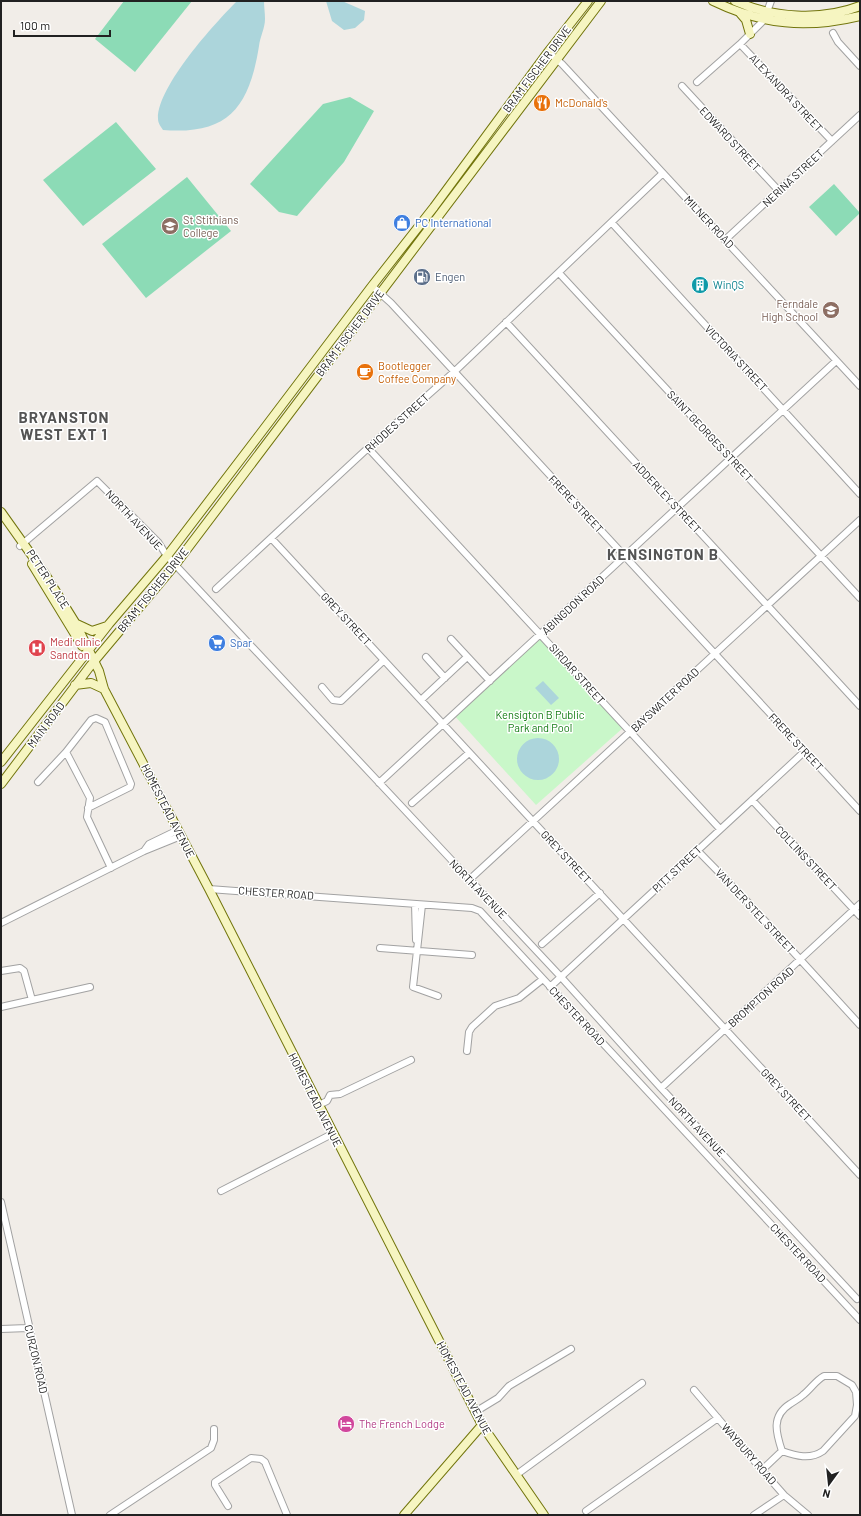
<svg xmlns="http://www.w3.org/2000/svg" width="861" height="1516" font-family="Barlow,sans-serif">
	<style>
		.park { fill: #c9f7c9 }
		.pitch { fill: #8cdbb6 }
		.water { fill: #acd5db }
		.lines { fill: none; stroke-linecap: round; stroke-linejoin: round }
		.street-casing { stroke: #a2a2a2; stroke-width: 8 }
		.secondary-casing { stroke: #72750c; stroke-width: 10 }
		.street { stroke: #fff; stroke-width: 6 }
		.secondary { stroke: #f6f5c1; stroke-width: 8 }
		.labels { text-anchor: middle; stroke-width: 3; stroke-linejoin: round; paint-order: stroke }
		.street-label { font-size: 11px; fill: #212121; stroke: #fff }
		.food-label { font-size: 11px; fill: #c56008; stroke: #fff; text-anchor: start }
		.education-label { font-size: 11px; fill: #785e54; stroke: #fff; text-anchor: start }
		.shop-label { font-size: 11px; fill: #366cbe; stroke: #fff; text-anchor: start }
		.service-label { font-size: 11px; fill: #4e5e75; stroke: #fff; text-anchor: start }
		.culture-label { font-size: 11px; fill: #0d838f; stroke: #fff; text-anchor: start }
		.health-label { font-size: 11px; fill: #be3a42; stroke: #fff; text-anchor: start }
		.park-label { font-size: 11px; fill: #137c13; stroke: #fff }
		.hotel-label { font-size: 11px; fill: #b23c85; stroke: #fff; text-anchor: start }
		.district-label { font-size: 15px; font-weight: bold; letter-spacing: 1px; fill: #545454; stroke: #fff }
	</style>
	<rect width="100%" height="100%" fill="#f1ede8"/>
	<path class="park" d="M 540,631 L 624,727 L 536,805 L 452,713 Z"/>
	<path class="pitch" d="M 124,1 L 192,1 L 135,72 L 95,39 Z
		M 350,97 L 374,111 L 344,162 L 297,216 L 279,212 L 250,184 L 323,104 Z
		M 116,122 L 156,169 L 83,226 L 43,180 Z
		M 187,177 L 231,231 L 146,298 L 102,244 Z
		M 834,184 L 860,213 L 836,236 L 809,207 Z"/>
	<path class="water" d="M 237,1 L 264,1 C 264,7 265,13 265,19 C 265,28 260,37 259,46 C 249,108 228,135 163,130 C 161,127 158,123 158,119 C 157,87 214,24 237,1 Z
		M 326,1 L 342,1 L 365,11 L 364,20 L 355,28 L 344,30 L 332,21 Z
		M 543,681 L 559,698 L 551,705 L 535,688 Z
		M517 759a21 21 0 1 1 42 0a21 21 0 1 1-42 0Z"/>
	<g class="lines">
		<defs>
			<path id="street" d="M 833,33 L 838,42 L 860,66
				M 740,44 L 832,141
				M 548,52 L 562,64 L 860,386
				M 697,82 L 740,44 L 764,20 L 771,1
				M 682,86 L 779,191
				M 612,223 L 860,494
				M 725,240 L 860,115
				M 559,273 L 860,598
				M 372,286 L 391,303 L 860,811
				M 506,322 L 860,706
				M 368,448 L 720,829
				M 271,538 L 860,1175
				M 20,546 L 97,481 L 158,542 L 167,556 L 561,977 L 661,1088 L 857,1299
				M 216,589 L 368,448 L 454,372 L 663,173
				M 451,639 L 490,681
				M 426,657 L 445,678
				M 322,687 L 333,700 L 341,701 L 384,660
				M 421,700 L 467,657
				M 38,782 L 66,752
				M 379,783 L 836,361
				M 752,800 L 860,916
				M 412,803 L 469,753
				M 88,808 L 130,787 L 131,784 L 105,722 L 96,718 L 91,720 L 66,752 L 90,798 L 87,817 L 111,868
				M 697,850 L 744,898 L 860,1025
				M 144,851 L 149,844 L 178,830
				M 469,880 L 860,520
				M 209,889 L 472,908 L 480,911 L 860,1320
				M 415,904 L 416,940
				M 422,905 L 413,987 L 438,996
				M 1,923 L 144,851 L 181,836
				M 542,944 L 600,893
				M 380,948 L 472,955
				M 1,971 L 20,968 L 24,971 L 32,1000
				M 550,987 L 804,752
				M 1,1007 L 90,987
				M 467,1051 L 469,1032 L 472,1027 L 495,1006 L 519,998 L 543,979
				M 661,1088 L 860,904
				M 319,1105 L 327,1101 L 330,1095 L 340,1094 L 411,1060
				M 221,1191 L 332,1134
				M 1,1202 L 72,1515
				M 1,1329 L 28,1328
				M 694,1390 L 762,1470 L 784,1495 L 808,1515
				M 475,1412 L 498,1398 L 509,1386 L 571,1349
				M 762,1470 L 782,1451 C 776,1433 771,1416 790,1404 C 794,1401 799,1399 803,1395 C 811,1389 815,1381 824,1376 L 837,1376 L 852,1385 L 856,1392 L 857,1405 L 855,1416 L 823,1451 C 810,1460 796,1456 782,1451
				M 516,1475 L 642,1383
				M 228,1506 L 215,1485 L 215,1482 L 251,1458 L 261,1459 L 265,1462 L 287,1515
				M 586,1511 L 718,1418
				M 110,1515 L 211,1448 L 214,1440 L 214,1429
				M 754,1515 L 784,1495"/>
			<path id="secondary" d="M 713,1 C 763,25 806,29 860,16
				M 735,1 C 773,18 821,21 860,6
				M 740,13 L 746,20 L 750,34
				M 1,512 L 45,574 L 76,624 L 99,671 L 104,689 L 209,889 L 482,1425 L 544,1515
				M 32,564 L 82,646
				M 77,624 L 92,631 L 107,626
				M 75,685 L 91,683 L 104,689
				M 1,762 L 109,624 L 167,556 L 257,438 L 372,286 L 434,207 L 548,52 L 588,1
				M 1,784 L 91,665 L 175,565 L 601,1
				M 404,1515 L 482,1425"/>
		</defs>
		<use href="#street" class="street-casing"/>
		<use href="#secondary" class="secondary-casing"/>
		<use href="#street" class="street"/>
		<use href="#secondary" class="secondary"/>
	</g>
	<defs>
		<symbol id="restaurant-disc" viewBox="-11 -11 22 22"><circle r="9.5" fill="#e8710a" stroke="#fff"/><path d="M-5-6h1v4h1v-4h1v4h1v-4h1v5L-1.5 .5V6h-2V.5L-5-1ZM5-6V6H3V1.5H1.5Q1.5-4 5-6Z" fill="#fff"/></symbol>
		<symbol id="shop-disc" viewBox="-11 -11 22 22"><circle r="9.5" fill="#3f7fe0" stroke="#fff"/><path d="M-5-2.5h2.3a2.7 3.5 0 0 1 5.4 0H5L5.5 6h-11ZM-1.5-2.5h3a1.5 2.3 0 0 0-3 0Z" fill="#fff"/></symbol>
		<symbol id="school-disc" viewBox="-11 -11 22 22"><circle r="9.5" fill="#8d6e63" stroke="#fff"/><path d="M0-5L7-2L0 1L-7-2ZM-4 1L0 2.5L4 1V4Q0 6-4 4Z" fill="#fff"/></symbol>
		<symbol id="fuel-disc" viewBox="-11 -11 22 22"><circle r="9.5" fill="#5c6f8a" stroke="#fff"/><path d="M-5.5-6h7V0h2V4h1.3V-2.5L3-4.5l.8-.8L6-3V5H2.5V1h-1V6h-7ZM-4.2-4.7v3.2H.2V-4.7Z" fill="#fff"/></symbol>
		<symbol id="building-disc" viewBox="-11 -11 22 22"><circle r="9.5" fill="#0f9aa8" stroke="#fff"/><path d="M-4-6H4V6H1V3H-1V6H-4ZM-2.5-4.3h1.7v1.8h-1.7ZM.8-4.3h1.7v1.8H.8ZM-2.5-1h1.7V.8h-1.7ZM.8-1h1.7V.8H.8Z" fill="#fff"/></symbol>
		<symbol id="cafe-disc" viewBox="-11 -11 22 22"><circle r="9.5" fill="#e8710a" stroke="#fff"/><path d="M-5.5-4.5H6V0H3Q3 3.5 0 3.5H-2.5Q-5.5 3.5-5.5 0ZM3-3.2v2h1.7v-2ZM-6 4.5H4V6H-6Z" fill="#fff"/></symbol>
		<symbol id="supermarket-disc" viewBox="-11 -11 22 22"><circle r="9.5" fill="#3f7fe0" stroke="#fff"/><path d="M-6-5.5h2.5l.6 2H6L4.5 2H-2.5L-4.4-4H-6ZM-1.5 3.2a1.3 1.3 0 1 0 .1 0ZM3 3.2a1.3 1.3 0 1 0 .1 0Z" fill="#fff"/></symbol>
		<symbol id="hospital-disc" viewBox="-11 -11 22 22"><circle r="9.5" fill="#e0444e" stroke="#fff"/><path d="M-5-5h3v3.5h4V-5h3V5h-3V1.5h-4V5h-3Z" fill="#fff"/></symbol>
		<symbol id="hotel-disc" viewBox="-11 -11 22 22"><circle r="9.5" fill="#d1479c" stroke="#fff"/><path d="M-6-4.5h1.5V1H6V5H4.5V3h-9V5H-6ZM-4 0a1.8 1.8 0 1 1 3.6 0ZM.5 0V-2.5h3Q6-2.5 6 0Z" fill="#fff"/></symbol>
	</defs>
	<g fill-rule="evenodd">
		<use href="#restaurant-disc" x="532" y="93" width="20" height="20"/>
		<use href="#shop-disc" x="392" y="213" width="20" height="20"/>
		<use href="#school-disc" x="160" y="216" width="20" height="20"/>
		<use href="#fuel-disc" x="412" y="267" width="20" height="20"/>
		<use href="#building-disc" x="690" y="275" width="20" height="20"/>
		<use href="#school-disc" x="821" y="300" width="20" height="20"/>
		<use href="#cafe-disc" x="355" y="362" width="20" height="20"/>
		<use href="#supermarket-disc" x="207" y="633" width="20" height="20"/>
		<use href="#hospital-disc" x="27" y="638" width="20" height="20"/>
		<use href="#hotel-disc" x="336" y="1414" width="20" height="20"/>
	</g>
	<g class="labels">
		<g class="street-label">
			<text transform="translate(537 69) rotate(-53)" y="4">BRAM FISCHER DRIVE</text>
			<text transform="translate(786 93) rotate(47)" y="4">ALEXANDRA STREET</text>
			<text transform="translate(730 139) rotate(47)" y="4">EDWARD STREET</text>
			<text transform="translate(793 178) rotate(-43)" y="4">NERINA STREET</text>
			<text transform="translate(709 222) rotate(47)" y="4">MILNER ROAD</text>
			<text transform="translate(350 333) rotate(-53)" y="4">BRAM FISCHER DRIVE</text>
			<text transform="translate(736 358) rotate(47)" y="4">VICTORIA STREET</text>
			<text transform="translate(397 423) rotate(-42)" y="4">RHODES STREET</text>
			<text transform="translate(710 436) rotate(47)" y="4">SAINT GEORGES STREET</text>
			<text transform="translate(667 497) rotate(47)" y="4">ADDERLEY STREET</text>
			<text transform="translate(576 504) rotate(47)" y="4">FRERE STREET</text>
			<text transform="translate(134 520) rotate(47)" y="4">NORTH AVENUE</text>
			<text transform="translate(48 579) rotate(57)" y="4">PETER PLACE</text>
			<text transform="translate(153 590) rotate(-51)" y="4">BRAM FISCHER DRIVE</text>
			<text transform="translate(573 605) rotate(-43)" y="4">ABINGDON ROAD</text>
			<text transform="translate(346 619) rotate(47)" y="4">GREY STREET</text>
			<text transform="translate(577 674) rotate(48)" y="4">SIRDAR STREET</text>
			<text transform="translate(665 700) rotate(-43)" y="4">BAYSWATER ROAD</text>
			<text transform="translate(46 725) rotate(-53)" y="4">MAIN ROAD</text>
			<text transform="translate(796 742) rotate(47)" y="4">FRERE STREET</text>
			<text transform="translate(168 811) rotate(63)" y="4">HOMESTEAD AVENUE</text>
			<text transform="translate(566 857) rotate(47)" y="4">GREY STREET</text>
			<text transform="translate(806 858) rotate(47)" y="4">COLLINS STREET</text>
			<text transform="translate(677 869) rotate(-43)" y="4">PITT STREET</text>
			<text transform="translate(478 889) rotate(46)" y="4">NORTH AVENUE</text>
			<text transform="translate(276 893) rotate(4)" y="4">CHESTER ROAD</text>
			<text transform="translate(755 911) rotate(47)" y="4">VAN DER STEL STREET</text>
			<text transform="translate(761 997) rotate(-42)" y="4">BROMPTON ROAD</text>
			<text transform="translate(577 1016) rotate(47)" y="4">CHESTER ROAD</text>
			<text transform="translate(786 1095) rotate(47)" y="4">GREY STREET</text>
			<text transform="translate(315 1100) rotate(63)" y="4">HOMESTEAD AVENUE</text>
			<text transform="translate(697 1127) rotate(47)" y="4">NORTH AVENUE</text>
			<text transform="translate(798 1253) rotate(47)" y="4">CHESTER ROAD</text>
			<text transform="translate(36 1359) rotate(77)" y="4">CURZON ROAD</text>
			<text transform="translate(464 1388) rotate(62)" y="4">HOMESTEAD AVENUE</text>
			<text transform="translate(749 1454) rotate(49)" y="4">WAYBURY ROAD</text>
		</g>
		<g class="food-label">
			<text x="555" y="107">McDonald's</text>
			<text x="378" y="370">Bootlegger<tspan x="378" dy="13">Coffee Company</tspan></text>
		</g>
		<g class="education-label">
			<text x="183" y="224">St Stithians<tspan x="183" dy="13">College</tspan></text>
			<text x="818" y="308" text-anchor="end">Ferndale<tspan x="818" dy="13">High School</tspan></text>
		</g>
		<g class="shop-label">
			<text x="415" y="227">PC International</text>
			<text x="230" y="647">Spar</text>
		</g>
		<g class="service-label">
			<text x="435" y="281">Engen</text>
		</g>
		<g class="culture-label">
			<text x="713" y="289">WinQS</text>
		</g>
		<g class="health-label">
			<text x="50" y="646">Medi clinic<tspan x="50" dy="13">Sandton</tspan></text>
		</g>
		<g class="park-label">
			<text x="540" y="719">Kensigton B Public<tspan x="540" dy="13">Park and Pool</tspan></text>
		</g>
		<g class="hotel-label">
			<text x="359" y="1428">The French Lodge</text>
		</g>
		<g class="district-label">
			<text x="64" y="423">BRYANSTON<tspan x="64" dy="17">WEST EXT 1</tspan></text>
			<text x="663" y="560">KENSINGTON B</text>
		</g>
	</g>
	<rect width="861" height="1516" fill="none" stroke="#212121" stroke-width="4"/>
	<g transform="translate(829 1484) rotate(195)" stroke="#ffffff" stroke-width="3" paint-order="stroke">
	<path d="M0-3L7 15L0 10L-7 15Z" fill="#212121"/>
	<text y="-6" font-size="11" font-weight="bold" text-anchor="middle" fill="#212121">N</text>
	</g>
	<path d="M14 30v6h96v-6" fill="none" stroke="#212121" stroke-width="2"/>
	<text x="20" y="30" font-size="12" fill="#212121" stroke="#ffffff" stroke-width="3" paint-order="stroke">100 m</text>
</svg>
